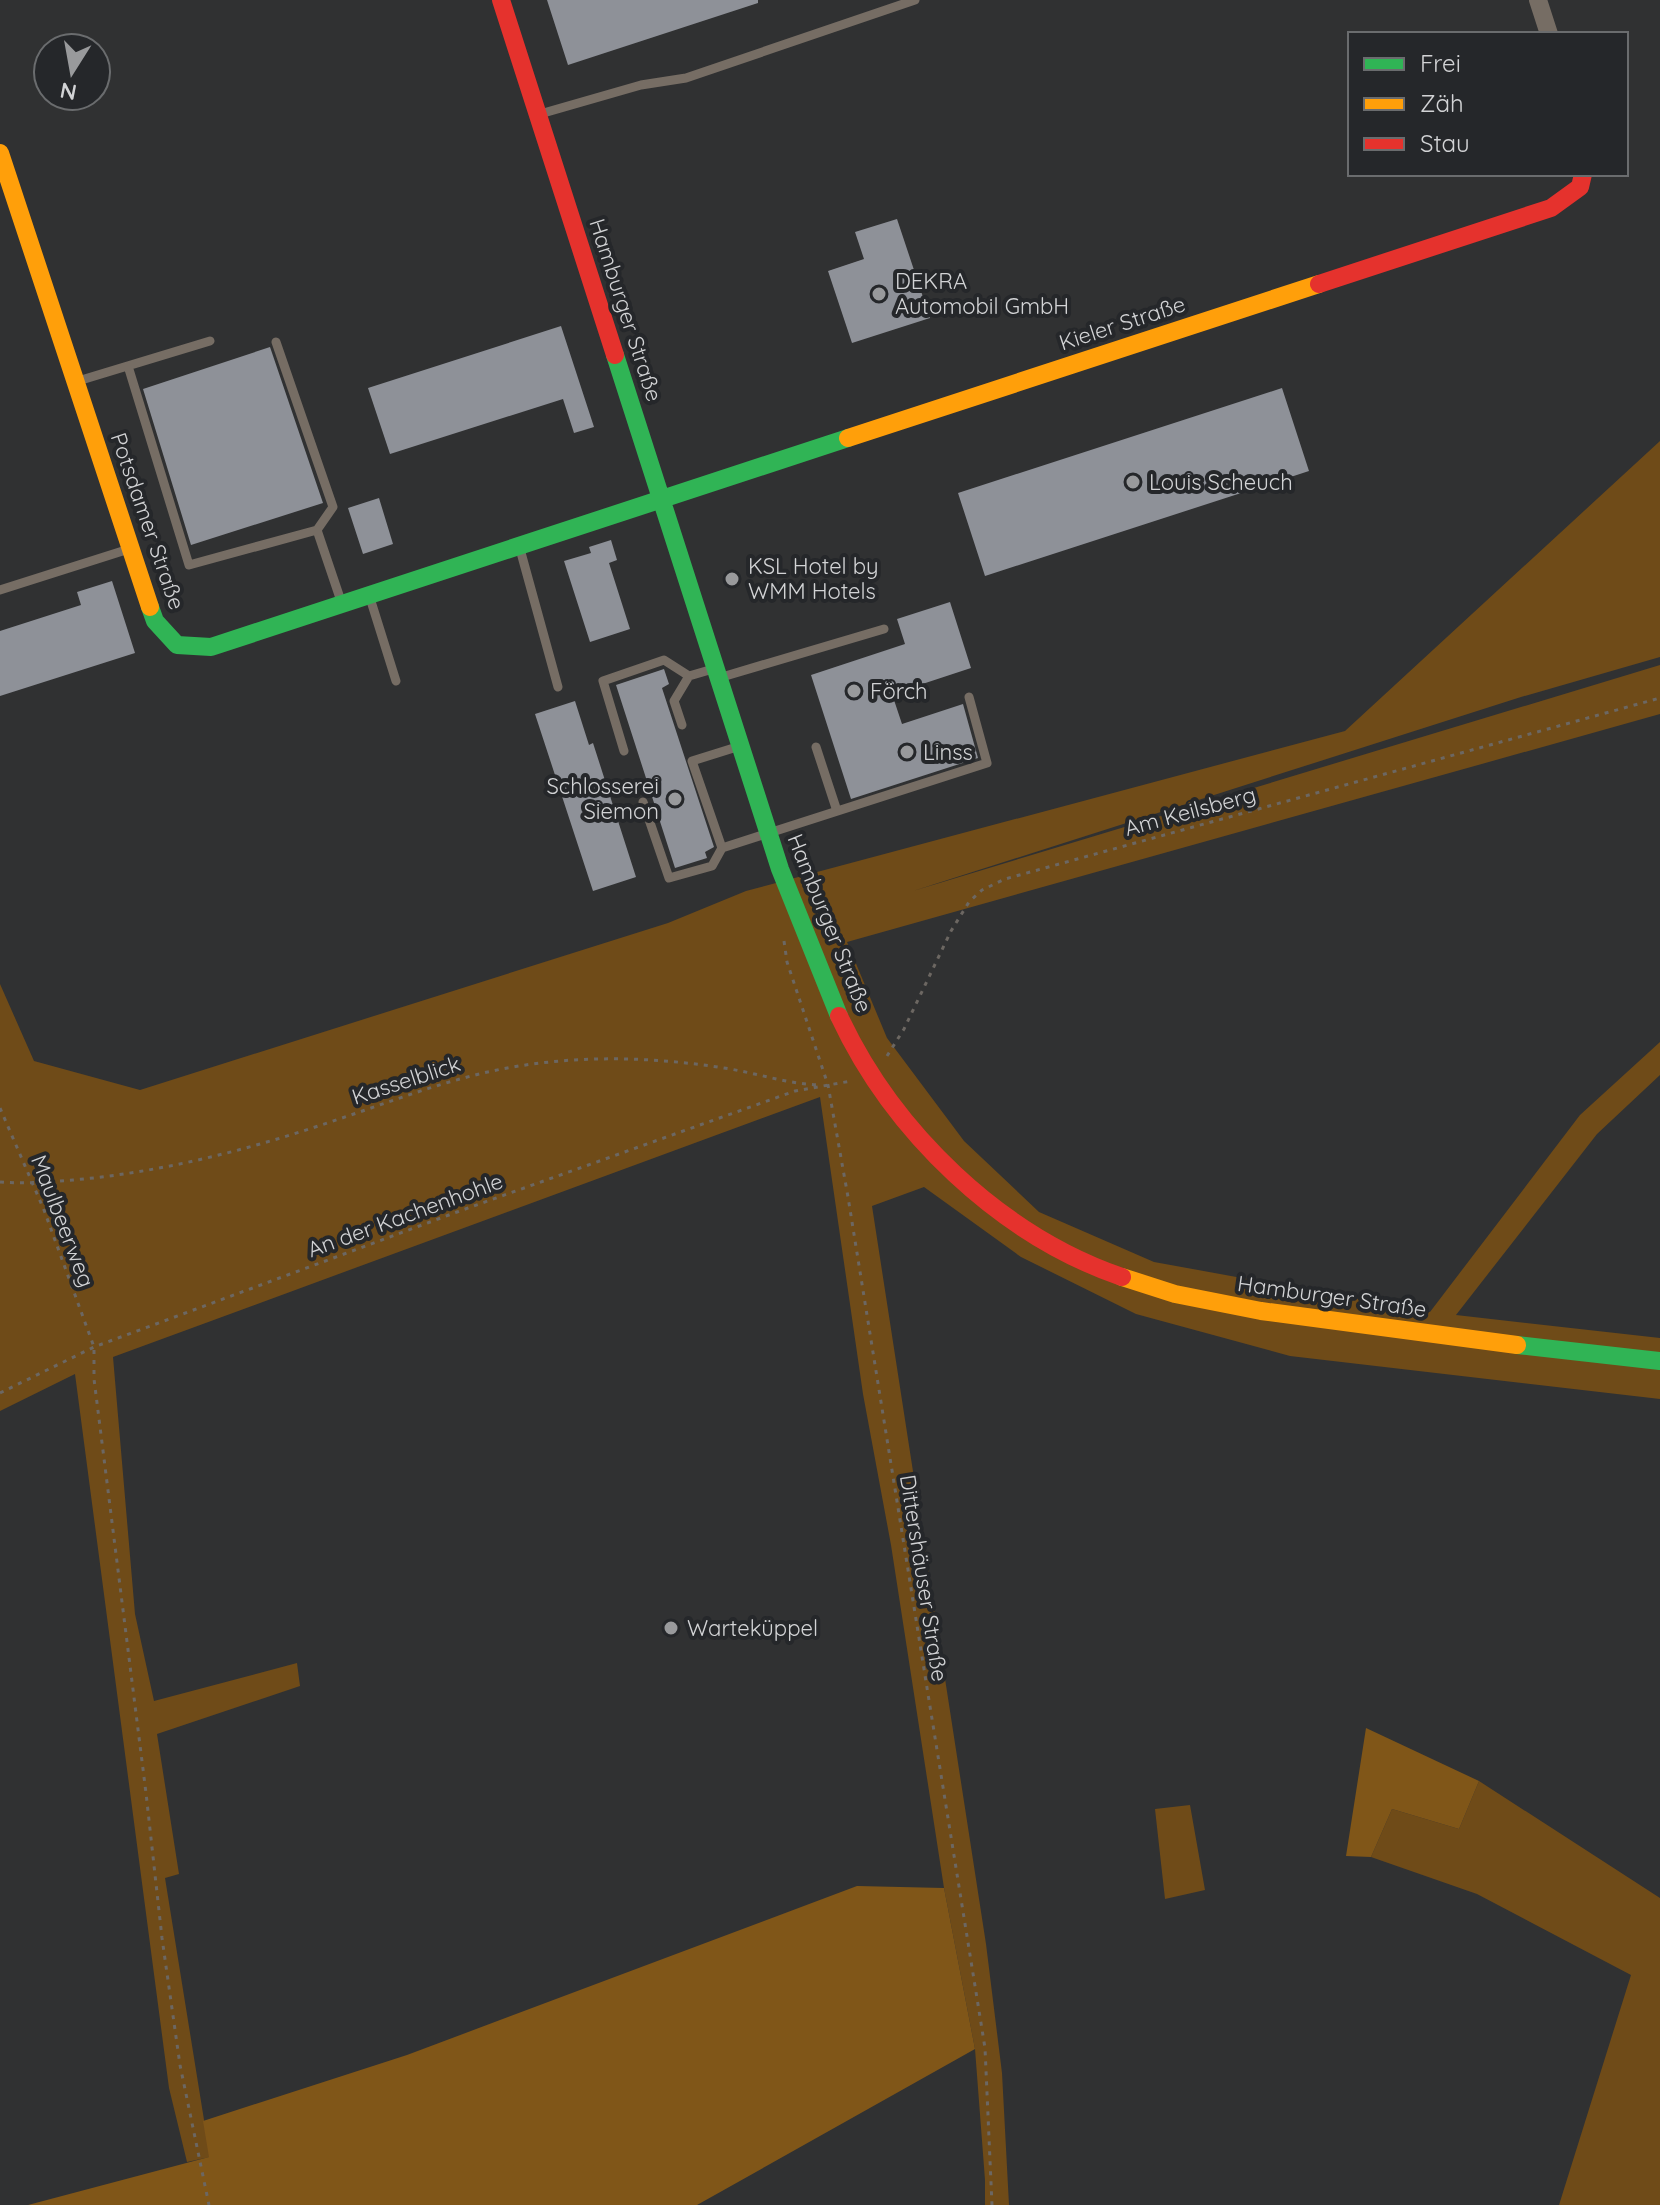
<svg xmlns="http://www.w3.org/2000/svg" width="1660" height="2205" font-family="Quicksand,sans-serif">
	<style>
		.green { fill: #6f4b18 }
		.forest { fill: #805618 }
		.building { fill: #8e9198 }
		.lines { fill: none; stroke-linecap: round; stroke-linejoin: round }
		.path { stroke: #6c6762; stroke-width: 3; stroke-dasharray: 4 6; stroke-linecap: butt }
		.lane { stroke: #766d64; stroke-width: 9 }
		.street { stroke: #766d64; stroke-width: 18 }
		.fast { stroke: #30b455; stroke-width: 18 }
		.slow { stroke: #ff9f0a; stroke-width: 18 }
		.jam { stroke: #e5322d; stroke-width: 18 }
		.poi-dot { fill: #999a9c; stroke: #25272a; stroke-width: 3 }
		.labels { text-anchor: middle; stroke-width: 8; stroke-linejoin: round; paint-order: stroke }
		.poi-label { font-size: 22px; fill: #d2d3d5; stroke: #25272a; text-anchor: start }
		.street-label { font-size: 22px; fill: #d2d3d5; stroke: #25272a }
	</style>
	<rect width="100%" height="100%" fill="#303132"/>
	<path class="green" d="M 1660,441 L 1660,657 L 1521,697 L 913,891 L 1660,665 L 1660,714 L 847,942 L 887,1038 L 964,1141 L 1039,1212 L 1154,1262 L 1430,1312 L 1580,1115 L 1660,1042 L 1660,1075 L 1597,1134 L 1456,1315 L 1660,1338 L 1660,1399 L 1290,1356 L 1136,1314 L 1021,1257 L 924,1187 L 872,1206 L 986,1944 L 1002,2073 L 1009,2205 L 985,2205 L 985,2180 L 975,2049 L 944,1888 L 891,1545 L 863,1394 L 820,1097 L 113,1357 L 135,1614 L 154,1701 L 297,1663 L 300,1686 L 157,1734 L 179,1874 L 165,1878 L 210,2157 L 187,2162 L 169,2088 L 75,1374 L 0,1411 L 0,984 L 34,1061 L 140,1090 L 668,923 L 746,891 L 1345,731 Z
		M 1479,1781 L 1660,1898 L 1660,2205 L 1559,2205 L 1631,1975 L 1477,1894 L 1371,1857 L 1392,1809 L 1459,1829 Z
		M 1190,1805 L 1205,1890 L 1165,1899 L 1155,1809 Z"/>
	<path class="forest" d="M 1366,1728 L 1479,1781 L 1459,1829 L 1392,1809 L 1371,1857 L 1346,1856 Z
		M 857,1886 L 944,1888 L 975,2049 L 697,2205 L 28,2205 L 209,2157 L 203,2121 L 407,2055 Z"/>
	<path class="building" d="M 547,0 L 758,0 L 758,3 L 568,65 Z
		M 897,219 L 930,318 L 852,343 L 828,271 L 864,259 L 855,232 Z
		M 561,326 L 594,427 L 574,433 L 563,399 L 390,454 L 368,388 Z
		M 270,347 L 323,503 L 191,545 L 143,389 Z
		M 1282,388 L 1309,471 L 985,576 L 958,493 Z
		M 379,498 L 393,544 L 363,554 L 348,508 Z
		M 611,540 L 617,560 L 609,563 L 630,629 L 590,642 L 564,561 L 591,553 L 589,547 Z
		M 112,581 L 135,653 L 0,696 L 0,631 L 81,605 L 77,592 Z
		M 950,602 L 971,668 L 892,694 L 902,724 L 963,704 L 978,758 L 851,799 L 811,675 L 905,644 L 897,619 Z
		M 664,669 L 669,684 L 662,688 L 714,847 L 705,852 L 707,858 L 675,868 L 616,685 Z
		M 575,701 L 589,745 L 593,743 L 636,877 L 593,891 L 535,714 Z"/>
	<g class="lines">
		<path class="path" d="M 784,941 L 787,962 L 828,1085 L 848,1197 L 985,2048 L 992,2205
			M 887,1056 L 904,1029 L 951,931 L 969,902 L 982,890 L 1005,879 L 1660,698
			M 0,1108 L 44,1210 L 94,1347 L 94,1379 L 146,1793 L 162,1938 L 180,2065 L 209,2205
			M 0,1182 C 24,1184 49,1182 73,1180 C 164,1172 252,1149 339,1119 C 396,1100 453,1077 513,1067 C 583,1055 654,1057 724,1068 C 757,1073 787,1084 820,1085
			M 0,1393 L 94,1347 L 457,1212 L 795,1091 L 851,1081"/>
		<path class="lane" d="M 540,114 L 641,85 L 686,78 L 915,0
			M 276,342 L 333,507 L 317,530 L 342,604
			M 128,366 L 189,565 L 317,530
			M 78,381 L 210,341
			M 520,549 L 558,687
			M 0,590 L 129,549
			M 370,598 L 396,681
			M 722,677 L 884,629
			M 682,725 L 674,701 L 689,676
			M 740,746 L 692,761 L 722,848 L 987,763 L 969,697
			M 816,747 L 837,811
			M 624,751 L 603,681 L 664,660 L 689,676 L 713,669
			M 643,802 L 669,878 L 712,866 L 722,848"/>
		<path class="street" d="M 1538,0 L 1549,34"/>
		<path class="fast" d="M 615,355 L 780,869 L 839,1016
			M 150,607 L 155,621 L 177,645 L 211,647 L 848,438
			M 1517,1345 L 1660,1361"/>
		<path class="slow" d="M 0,153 L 150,607
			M 848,438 L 1319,284
			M 1122,1277 L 1175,1294 L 1261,1311 L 1517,1345"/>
		<path class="jam" d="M 501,0 L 615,355
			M 1319,284 L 1551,208 L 1580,187 L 1583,174
			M 839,1016 C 893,1132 1000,1235 1122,1277"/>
	</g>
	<g class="poi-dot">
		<circle cx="879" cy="294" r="8"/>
		<circle cx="1133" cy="482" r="8"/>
		<circle cx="732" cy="579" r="8"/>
		<circle cx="854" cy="691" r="8"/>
		<circle cx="907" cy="752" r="8"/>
		<circle cx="675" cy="799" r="8"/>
		<circle cx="671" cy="1628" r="8"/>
	</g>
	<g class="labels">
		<g class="poi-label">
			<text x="895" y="289">DEKRA<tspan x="895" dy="25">Automobil GmbH</tspan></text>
			<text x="1149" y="490">Louis Scheuch</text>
			<text x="748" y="574">KSL Hotel by<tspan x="748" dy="25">WMM Hotels</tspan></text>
			<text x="870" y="699">Förch</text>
			<text x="923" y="760">Linss</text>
			<text x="659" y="794" text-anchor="end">Schlosserei<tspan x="659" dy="25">Siemon</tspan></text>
			<text x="687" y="1636">Warteküppel</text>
		</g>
		<g class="street-label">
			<text transform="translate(626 310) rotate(72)" y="8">Hamburger Straße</text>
			<text transform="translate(1122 323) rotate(-18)" y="8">Kieler Straße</text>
			<text transform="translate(148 521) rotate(71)" y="8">Potsdamer Straße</text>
			<text transform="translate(1190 811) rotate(-15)" y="8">Am Keilsberg</text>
			<text transform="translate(830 923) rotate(68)" y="8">Hamburger Straße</text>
			<text transform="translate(406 1080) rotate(-18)" y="8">Kasselblick</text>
			<text transform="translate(405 1215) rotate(-20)" y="8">An der Kachenhohle</text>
			<text transform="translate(63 1221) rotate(69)" y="8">Maulbeerweg</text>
			<text transform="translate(1332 1296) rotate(8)" y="8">Hamburger Straße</text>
			<text transform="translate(924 1578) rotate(81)" y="8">Dittershäuser Straße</text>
		</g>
	</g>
	<rect x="1348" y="32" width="280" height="144" fill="#25272a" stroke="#6a6c6e" stroke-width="2"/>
	<rect x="1364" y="58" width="40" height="12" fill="#30b455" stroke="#6a6c6e" stroke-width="2"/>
	<text x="1420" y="72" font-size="24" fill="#d2d3d5">Frei</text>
	<rect x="1364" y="98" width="40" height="12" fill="#ff9f0a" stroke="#6a6c6e" stroke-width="2"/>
	<text x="1420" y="112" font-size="24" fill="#d2d3d5">Zäh</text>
	<rect x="1364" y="138" width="40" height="12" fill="#e5322d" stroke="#6a6c6e" stroke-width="2"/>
	<text x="1420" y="152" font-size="24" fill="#d2d3d5">Stau</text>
	<g transform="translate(72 72) rotate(191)"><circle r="38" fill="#25272a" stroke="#6a6c6e" stroke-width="2"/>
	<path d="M0-6L14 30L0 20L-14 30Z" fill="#999a9c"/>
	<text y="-12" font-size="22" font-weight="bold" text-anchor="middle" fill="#d2d3d5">N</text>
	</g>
</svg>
